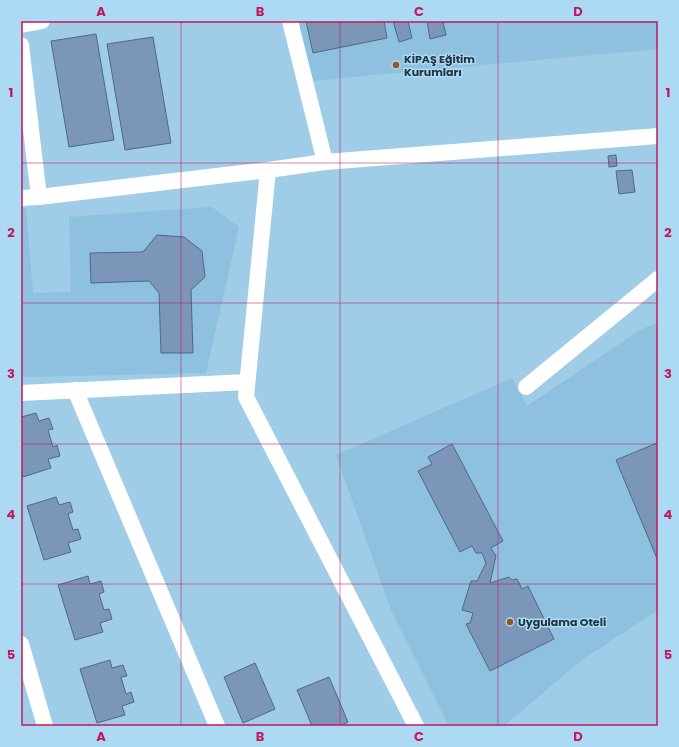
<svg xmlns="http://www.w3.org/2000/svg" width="679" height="747" font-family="Poppins,sans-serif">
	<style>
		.built { fill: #8dc1df }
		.building { fill: #7b96b8; stroke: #4e6888 }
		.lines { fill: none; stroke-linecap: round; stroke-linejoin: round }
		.minor { stroke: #fff; stroke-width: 16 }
		.grid { fill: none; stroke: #c2185b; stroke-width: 1; stroke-opacity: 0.55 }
		.poi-dot { fill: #985524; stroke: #acd9f3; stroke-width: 1.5 }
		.labels { text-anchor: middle; stroke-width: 3; stroke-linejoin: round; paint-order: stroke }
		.poi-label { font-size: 11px; font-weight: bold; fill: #21333d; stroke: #acd9f3; text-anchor: start }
		.neatline { fill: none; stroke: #c2185b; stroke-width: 1.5 }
		.grid-label { font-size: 13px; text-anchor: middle; font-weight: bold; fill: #c2185b }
	</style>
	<rect width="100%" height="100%" fill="#9fcce6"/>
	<path class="built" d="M 297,21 L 658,21 L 658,49 L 310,81 Z
		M 212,207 L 239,227 L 206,373 L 21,377 L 21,208 L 26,208 L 33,293 L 71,292 L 69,217 Z
		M 658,322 L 658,610 L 582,660 L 504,726 L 449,726 L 391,610 L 336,455 L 512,378 L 527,406 L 640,330 Z"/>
	<path class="building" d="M 306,21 L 384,21 L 387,38 L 313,53 Z
		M 393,21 L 408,21 L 412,38 L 399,42 Z
		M 427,21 L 447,21 L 443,22 L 446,35 L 430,39 Z
		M 96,34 L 114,140 L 69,147 L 51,41 Z
		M 153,37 L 171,143 L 125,150 L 107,44 Z
		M 616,155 L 617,166 L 609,167 L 608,156 Z
		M 632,170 L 635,192 L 619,194 L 616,171 Z
		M 157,235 L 184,237 L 202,251 L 205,277 L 191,290 L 193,353 L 161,353 L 159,293 L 149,281 L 91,283 L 90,253 L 143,252 Z
		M 36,413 L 39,421 L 49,418 L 53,429 L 48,430 L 53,447 L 57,445 L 60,456 L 48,459 L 51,468 L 23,477 L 21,469 L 21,417 Z
		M 657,443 L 658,446 L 658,561 L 616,460 Z
		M 452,444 L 503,541 L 491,548 L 496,556 L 490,583 L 509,577 L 512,580 L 517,579 L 522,589 L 528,586 L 554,639 L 490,671 L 466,624 L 470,623 L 473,613 L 462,610 L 471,581 L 477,581 L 486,563 L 482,553 L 476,553 L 472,546 L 460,552 L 418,471 L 432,464 L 428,457 Z
		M 56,497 L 59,505 L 70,502 L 73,512 L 68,514 L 73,530 L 78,529 L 81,539 L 68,543 L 71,552 L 44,560 L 27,506 Z
		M 88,576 L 90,584 L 101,581 L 104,592 L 99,594 L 104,610 L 109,609 L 112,619 L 100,623 L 103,632 L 75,640 L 58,585 Z
		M 110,660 L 112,668 L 123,665 L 127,676 L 121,677 L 126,694 L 131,692 L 134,702 L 122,706 L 125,715 L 97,723 L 80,669 Z
		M 255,663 L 275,709 L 243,723 L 224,677 Z
		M 329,677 L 348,722 L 340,726 L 312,726 L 297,690 Z"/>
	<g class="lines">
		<path class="minor" d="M 290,21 L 325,162
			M 21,25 L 42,21
			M 21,45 L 39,197
			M 268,170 L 246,397 L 416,726
			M 21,198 L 39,197 L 268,170 L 325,162 L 658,136
			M 526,387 L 658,279
			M 75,390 L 217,726
			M 21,393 L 247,382
			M 21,644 L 45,726"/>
	</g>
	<path class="grid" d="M 181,21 L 181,726M 340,21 L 340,726M 498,21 L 498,726M 21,163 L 658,163M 21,303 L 658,303M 21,444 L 658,444M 21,584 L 658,584"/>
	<g class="poi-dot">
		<circle cx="396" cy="65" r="4"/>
		<circle cx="510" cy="622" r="4"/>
	</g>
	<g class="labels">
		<g class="poi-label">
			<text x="404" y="63">KİPAŞ Eğitim<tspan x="404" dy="13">Kurumları</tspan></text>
			<text x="518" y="626">Uygulama Oteli</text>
		</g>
	</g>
	<rect width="679" height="747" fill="none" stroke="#acd9f3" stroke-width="44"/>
	<rect x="22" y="22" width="635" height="703" class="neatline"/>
	<g class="grid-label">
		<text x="101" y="16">A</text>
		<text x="260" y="16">B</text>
		<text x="419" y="16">C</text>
		<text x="578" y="16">D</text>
		<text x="11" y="97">1</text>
		<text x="668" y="97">1</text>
		<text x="11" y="237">2</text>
		<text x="668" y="237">2</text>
		<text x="11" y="378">3</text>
		<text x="668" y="378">3</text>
		<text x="11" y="519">4</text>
		<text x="668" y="519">4</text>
		<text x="11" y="659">5</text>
		<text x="668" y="659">5</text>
		<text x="101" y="741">A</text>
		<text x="260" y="741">B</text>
		<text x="419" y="741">C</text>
		<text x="578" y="741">D</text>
	</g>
</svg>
